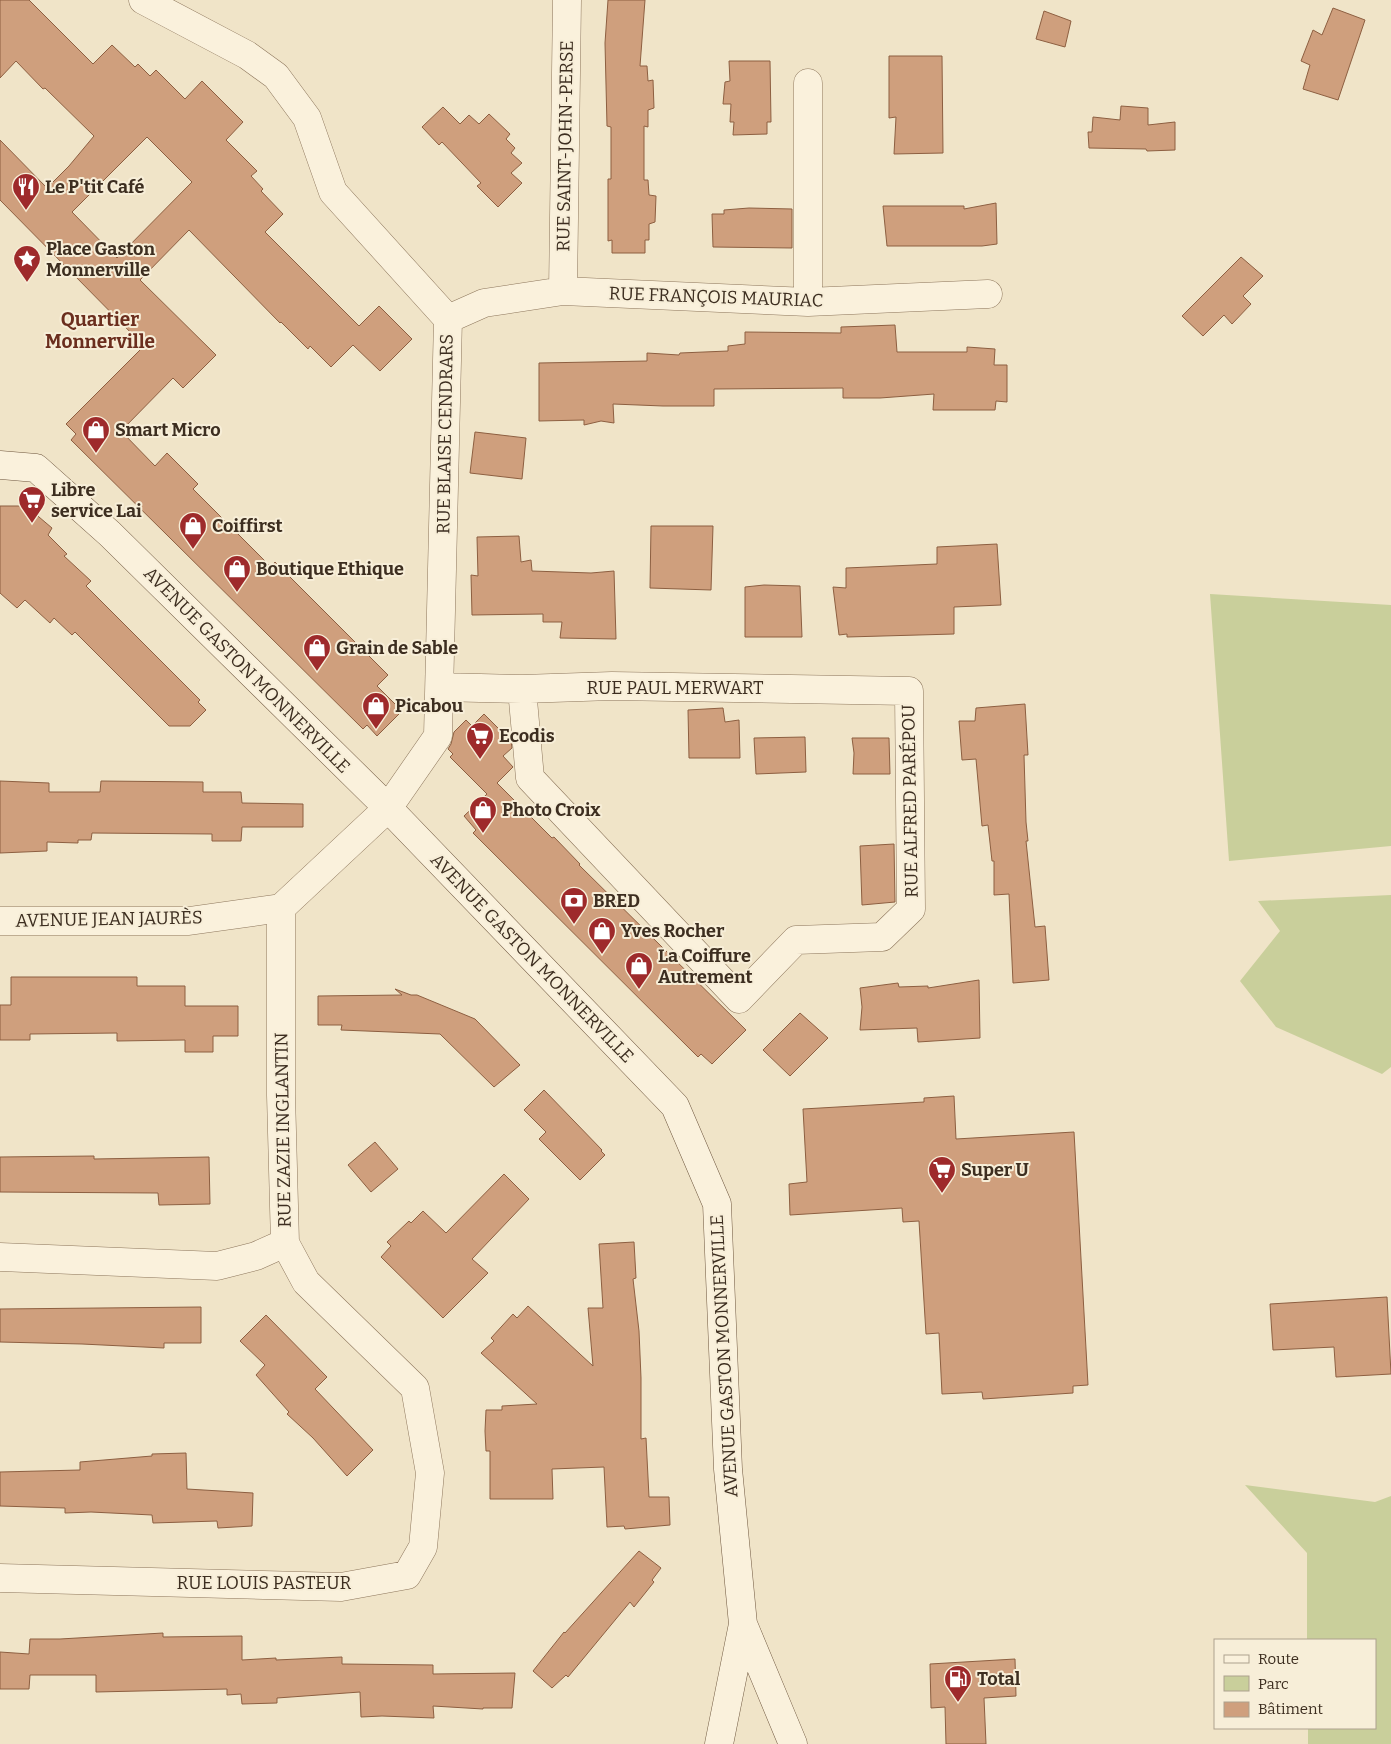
<svg xmlns="http://www.w3.org/2000/svg" width="1391" height="1744" font-family="Bitter,serif">
	<style>
		.green { fill: #c9cf9b }
		.building { fill: #cf9f7d; stroke: #8d5f41; fill-rule: evenodd }
		.lines { fill: none; stroke-linecap: round; stroke-linejoin: round }
		.street-casing { stroke: #8d765c; stroke-width: 29 }
		.secondary-casing { stroke: #6f573f; stroke-width: 29 }
		.street { stroke: #faf1dc; stroke-width: 28 }
		.secondary { stroke: #faf1dc; stroke-width: 28 }
		.labels { text-anchor: middle; stroke-width: 4; stroke-linejoin: round; paint-order: stroke }
		.street-label { font-size: 18px; fill: #3d2e20; stroke: #f7eed8 }
		.poi-label { font-size: 18px; font-weight: bold; fill: #3d2e20; stroke: #f7eed8; text-anchor: start }
		.neighbourhood-label { font-size: 19px; font-weight: bold; fill: #6b2e1e; stroke: #f7eed8 }
	</style>
	<rect width="100%" height="100%" fill="#f0e4c8"/>
	<path class="green" d="M 1210,594 L 1391,605 L 1391,846 L 1229,861 Z
		M 1391,895 L 1391,1067 L 1382,1074 L 1276,1027 L 1240,981 L 1280,931 L 1258,901 Z
		M 1245,1485 L 1375,1502 L 1391,1496 L 1391,1744 L 1308,1744 L 1308,1728 L 1375,1728 L 1375,1640 L 1307,1640 L 1307,1553 Z"/>
	<path class="building" d="M 0,0 L 29,0 L 93,64 L 112,45 L 135,67 L 138,64 L 150,76 L 156,70 L 185,99 L 202,81 L 243,122 L 226,140 L 257,171 L 251,176 L 263,189 L 261,191 L 283,214 L 265,232 L 359,326 L 379,306 L 412,339 L 380,371 L 353,345 L 331,367 L 310,346 L 308,349 L 281,322 L 280,323 L 189,230 L 140,280 L 216,355 L 183,388 L 173,378 L 121,431 L 155,466 L 167,453 L 198,484 L 193,489 L 271,567 L 275,562 L 388,675 L 377,686 L 402,711 L 377,736 L 367,725 L 363,729 L 71,440 L 76,434 L 66,424 L 144,346 L 0,200 L 0,140 L 47,188 L 69,166 L 94,136 L 45,88 L 43,89 L 16,61 L 0,78 ZM 147,137 L 192,182 L 117,258 L 72,212 Z
		M 608,0 L 645,0 L 640,66 L 647,66 L 648,81 L 653,80 L 654,108 L 648,110 L 648,127 L 644,126 L 644,180 L 648,180 L 649,195 L 656,196 L 655,222 L 649,224 L 649,240 L 645,240 L 645,253 L 612,253 L 612,240 L 608,241 L 608,179 L 611,179 L 611,127 L 607,126 L 605,43 Z
		M 1333,8 L 1365,20 L 1338,100 L 1303,89 L 1310,65 L 1301,61 L 1313,30 L 1322,35 Z
		M 1044,11 L 1071,21 L 1065,47 L 1036,39 Z
		M 889,56 L 942,56 L 943,153 L 894,154 L 896,117 L 889,118 Z
		M 729,61 L 770,61 L 771,122 L 767,122 L 767,134 L 733,135 L 734,122 L 730,122 L 731,104 L 723,104 L 725,82 L 730,81 Z
		M 1121,106 L 1148,108 L 1148,125 L 1175,122 L 1175,150 L 1147,151 L 1146,149 L 1089,148 L 1088,132 L 1092,132 L 1093,117 L 1120,120 Z
		M 443,107 L 460,124 L 469,115 L 479,124 L 489,114 L 510,134 L 506,139 L 515,148 L 511,153 L 522,163 L 511,173 L 522,183 L 498,207 L 477,186 L 481,183 L 442,142 L 439,145 L 422,127 Z
		M 996,203 L 997,244 L 982,246 L 887,246 L 883,206 L 964,206 L 964,209 Z
		M 749,208 L 792,209 L 792,248 L 713,247 L 712,214 L 724,214 L 724,210 Z
		M 1241,257 L 1263,276 L 1243,296 L 1251,304 L 1232,324 L 1224,315 L 1203,336 L 1182,316 Z
		M 895,325 L 897,352 L 967,352 L 967,347 L 995,349 L 994,365 L 1007,365 L 1007,402 L 996,401 L 995,410 L 933,410 L 934,394 L 880,398 L 843,398 L 843,388 L 714,389 L 714,406 L 663,406 L 613,404 L 614,423 L 601,421 L 584,425 L 584,420 L 539,421 L 539,363 L 647,361 L 647,353 L 679,355 L 680,353 L 728,351 L 728,346 L 745,344 L 745,332 L 841,333 L 841,327 Z
		M 475,432 L 526,438 L 522,479 L 470,473 Z
		M 0,506 L 26,506 L 52,528 L 48,535 L 67,554 L 64,556 L 91,581 L 86,586 L 200,700 L 198,702 L 206,710 L 190,726 L 169,726 L 75,632 L 72,635 L 54,618 L 50,623 L 25,600 L 17,608 L 0,593 Z
		M 651,526 L 713,526 L 711,590 L 650,588 Z
		M 519,536 L 521,562 L 531,560 L 532,571 L 591,573 L 614,571 L 616,639 L 560,638 L 562,622 L 543,622 L 543,614 L 472,615 L 471,575 L 478,576 L 477,537 Z
		M 997,544 L 1001,605 L 954,607 L 954,634 L 847,637 L 847,634 L 839,635 L 833,587 L 846,588 L 846,568 L 937,564 L 937,547 Z
		M 764,585 L 800,586 L 802,637 L 745,637 L 745,587 Z
		M 1025,704 L 1028,755 L 1024,755 L 1026,822 L 1028,841 L 1026,841 L 1035,927 L 1045,926 L 1049,980 L 1013,983 L 1009,894 L 994,895 L 994,861 L 992,861 L 988,825 L 982,826 L 976,759 L 962,760 L 959,721 L 975,721 L 976,708 Z
		M 723,708 L 725,722 L 739,720 L 740,758 L 689,758 L 688,710 Z
		M 484,714 L 511,741 L 512,748 L 503,756 L 513,767 L 497,783 L 552,838 L 554,837 L 580,864 L 579,865 L 746,1030 L 712,1064 L 701,1054 L 698,1057 L 473,833 L 476,830 L 464,816 L 487,794 L 450,757 L 453,754 L 448,749 L 451,744 L 454,732 L 466,720 L 472,726 Z
		M 805,737 L 806,772 L 756,774 L 754,738 Z
		M 852,738 L 889,738 L 890,774 L 853,774 L 854,753 Z
		M 0,781 L 49,783 L 49,792 L 100,792 L 101,781 L 203,782 L 203,792 L 241,792 L 242,803 L 303,804 L 303,827 L 242,827 L 241,841 L 212,841 L 212,834 L 92,833 L 91,840 L 78,840 L 78,843 L 47,842 L 47,851 L 0,853 Z
		M 894,844 L 895,902 L 862,905 L 860,846 Z
		M 11,977 L 137,977 L 137,986 L 185,986 L 185,1006 L 238,1006 L 238,1036 L 213,1036 L 213,1052 L 185,1052 L 185,1040 L 117,1041 L 117,1033 L 30,1034 L 30,1040 L 0,1040 L 0,1005 L 11,1005 Z
		M 979,980 L 980,1038 L 918,1042 L 917,1028 L 860,1030 L 862,1007 L 860,988 L 898,983 L 899,987 L 928,986 L 928,988 Z
		M 395,989 L 411,995 L 417,995 L 475,1019 L 520,1065 L 494,1087 L 440,1034 L 341,1030 L 342,1025 L 318,1025 L 318,996 L 402,995 Z
		M 800,1013 L 828,1038 L 790,1076 L 763,1050 Z
		M 544,1090 L 602,1150 L 601,1151 L 605,1155 L 580,1180 L 539,1139 L 546,1132 L 524,1110 Z
		M 954,1096 L 956,1139 L 1074,1132 L 1088,1385 L 1073,1386 L 1073,1393 L 983,1399 L 982,1392 L 942,1394 L 939,1333 L 926,1334 L 919,1221 L 903,1222 L 902,1208 L 790,1215 L 789,1184 L 807,1182 L 803,1109 L 924,1102 L 924,1098 Z
		M 375,1142 L 398,1169 L 371,1192 L 348,1165 Z
		M 94,1156 L 94,1159 L 209,1157 L 210,1204 L 159,1205 L 158,1193 L 0,1192 L 0,1157 Z
		M 504,1174 L 529,1199 L 472,1259 L 488,1273 L 443,1318 L 381,1257 L 391,1246 L 387,1242 L 409,1221 L 411,1223 L 423,1211 L 446,1233 Z
		M 634,1242 L 636,1278 L 633,1279 L 639,1331 L 641,1378 L 641,1439 L 646,1438 L 649,1497 L 669,1497 L 670,1525 L 625,1529 L 624,1526 L 607,1527 L 604,1467 L 552,1469 L 553,1499 L 490,1499 L 490,1451 L 486,1451 L 485,1431 L 486,1410 L 502,1410 L 502,1406 L 537,1404 L 481,1353 L 494,1341 L 491,1338 L 513,1314 L 517,1318 L 528,1306 L 593,1366 L 588,1308 L 603,1308 L 599,1244 Z
		M 1387,1297 L 1391,1374 L 1336,1377 L 1334,1347 L 1273,1350 L 1270,1304 Z
		M 201,1307 L 201,1343 L 164,1343 L 164,1348 L 82,1344 L 0,1342 L 0,1309 Z
		M 266,1315 L 327,1377 L 315,1389 L 373,1450 L 347,1476 L 313,1438 L 287,1414 L 289,1412 L 256,1375 L 265,1365 L 240,1341 Z
		M 186,1453 L 187,1489 L 253,1493 L 252,1526 L 218,1528 L 217,1521 L 153,1523 L 152,1515 L 91,1512 L 65,1513 L 65,1508 L 0,1506 L 0,1472 L 80,1470 L 80,1462 L 152,1456 L 152,1454 Z
		M 639,1551 L 661,1568 L 652,1580 L 654,1582 L 634,1607 L 630,1602 L 568,1677 L 566,1675 L 552,1688 L 533,1671 L 564,1632 L 565,1633 Z
		M 163,1633 L 163,1637 L 242,1636 L 242,1660 L 276,1658 L 276,1660 L 342,1657 L 342,1664 L 433,1665 L 433,1674 L 515,1673 L 512,1708 L 483,1708 L 483,1709 L 433,1706 L 434,1718 L 382,1716 L 361,1717 L 360,1692 L 277,1698 L 277,1703 L 242,1704 L 241,1694 L 227,1695 L 227,1689 L 96,1692 L 96,1675 L 30,1675 L 29,1689 L 0,1689 L 0,1652 L 29,1654 L 30,1639 L 60,1639 Z
		M 1015,1659 L 1016,1696 L 984,1698 L 986,1744 L 946,1744 L 945,1707 L 931,1708 L 930,1664 Z"/>
	<g class="lines">
		<defs>
			<path id="street" d="M 808,83 L 808,302
				M 563,291 L 567,0
				M 448,319 L 484,303 L 563,291 L 808,302 L 988,294
				M 440,687 L 522,689 L 612,686 L 909,691 L 911,909 L 882,937 L 796,940 L 739,999 L 530,778 L 522,689
				M 0,921 L 189,921 L 281,908 L 388,808 L 438,736 L 448,319 L 333,192 L 307,118 L 276,76 L 247,55 L 143,0
				M 0,1257 L 217,1266 L 256,1256 L 285,1243 L 281,1095 L 281,908
				M 0,1578 L 341,1587 L 407,1575 L 423,1547 L 430,1473 L 415,1388 L 306,1282 L 285,1243"/>
			<path id="secondary" d="M 0,465 L 36,468 L 110,534 L 388,808 L 675,1106 L 717,1204 L 728,1469 L 743,1624 L 719,1744
				M 743,1624 L 793,1744"/>
		</defs>
		<use href="#street" class="street-casing"/>
		<use href="#secondary" class="secondary-casing"/>
		<use href="#street" class="street"/>
		<use href="#secondary" class="secondary"/>
	</g>
	<defs>
		<symbol id="restaurant-pin" viewBox="-11 -11 22 30"><path d="M0 17L-7.5 6A9.5 9.5 0 1 1 7.5 6Z" fill="#9e2a2b" stroke="#f7eed8"/><path d="M-5-6h1v4h1v-4h1v4h1v-4h1v5L-1.5 .5V6h-2V.5L-5-1ZM5-6V6H3V1.5H1.5Q1.5-4 5-6Z" fill="#fff"/></symbol>
		<symbol id="sight-pin" viewBox="-11 -11 22 30"><path d="M0 17L-7.5 6A9.5 9.5 0 1 1 7.5 6Z" fill="#9e2a2b" stroke="#f7eed8"/><path d="M0-6L1.8-2.2L6-1.7L2.9 1.2L3.7 5.4L0 3.3L-3.7 5.4L-2.9 1.2L-6-1.7L-1.8-2.2Z" fill="#fff"/></symbol>
		<symbol id="shop-pin" viewBox="-11 -11 22 30"><path d="M0 17L-7.5 6A9.5 9.5 0 1 1 7.5 6Z" fill="#9e2a2b" stroke="#f7eed8"/><path d="M-5-2.5h2.3a2.7 3.5 0 0 1 5.4 0H5L5.5 6h-11ZM-1.5-2.5h3a1.5 2.3 0 0 0-3 0Z" fill="#fff"/></symbol>
		<symbol id="supermarket-pin" viewBox="-11 -11 22 30"><path d="M0 17L-7.5 6A9.5 9.5 0 1 1 7.5 6Z" fill="#9e2a2b" stroke="#f7eed8"/><path d="M-6-5.5h2.5l.6 2H6L4.5 2H-2.5L-4.4-4H-6ZM-1.5 3.2a1.3 1.3 0 1 0 .1 0ZM3 3.2a1.3 1.3 0 1 0 .1 0Z" fill="#fff"/></symbol>
		<symbol id="bank-pin" viewBox="-11 -11 22 30"><path d="M0 17L-7.5 6A9.5 9.5 0 1 1 7.5 6Z" fill="#9e2a2b" stroke="#f7eed8"/><path d="M-6-4H6V4H-6ZM0-2.3a2.3 2.3 0 1 0 0 4.6a2.3 2.3 0 1 0 0-4.6Z" fill="#fff"/></symbol>
		<symbol id="fuel-pin" viewBox="-11 -11 22 30"><path d="M0 17L-7.5 6A9.5 9.5 0 1 1 7.5 6Z" fill="#9e2a2b" stroke="#f7eed8"/><path d="M-5.5-6h7V0h2V4h1.3V-2.5L3-4.5l.8-.8L6-3V5H2.5V1h-1V6h-7ZM-4.2-4.7v3.2H.2V-4.7Z" fill="#fff"/></symbol>
	</defs>
	<g fill-rule="evenodd">
		<use href="#restaurant-pin" x="10" y="171" width="32" height="43"/>
		<use href="#sight-pin" x="11" y="243" width="32" height="43"/>
		<use href="#shop-pin" x="80" y="414" width="32" height="43"/>
		<use href="#supermarket-pin" x="16" y="484" width="32" height="43"/>
		<use href="#shop-pin" x="177" y="510" width="32" height="43"/>
		<use href="#shop-pin" x="221" y="553" width="32" height="43"/>
		<use href="#shop-pin" x="301" y="632" width="32" height="43"/>
		<use href="#shop-pin" x="360" y="690" width="32" height="43"/>
		<use href="#supermarket-pin" x="464" y="720" width="32" height="43"/>
		<use href="#shop-pin" x="467" y="794" width="32" height="43"/>
		<use href="#bank-pin" x="558" y="885" width="32" height="43"/>
		<use href="#shop-pin" x="586" y="915" width="32" height="43"/>
		<use href="#shop-pin" x="623" y="950" width="32" height="43"/>
		<use href="#supermarket-pin" x="926" y="1154" width="32" height="43"/>
		<use href="#fuel-pin" x="942" y="1663" width="32" height="43"/>
	</g>
	<g class="labels">
		<g class="street-label">
			<text transform="translate(565 146) rotate(-89)" y="6">RUE SAINT-JOHN-PERSE</text>
			<text transform="translate(716 297) rotate(2)" y="6">RUE FRANÇOIS MAURIAC</text>
			<text transform="translate(445 434) rotate(-89)" y="6">RUE BLAISE CENDRARS</text>
			<text transform="translate(247 670) rotate(45)" y="6">AVENUE GASTON MONNERVILLE</text>
			<text x="675" y="694">RUE PAUL MERWART</text>
			<text transform="translate(910 801) rotate(-91)" y="6">RUE ALFRED PARÉPOU</text>
			<text transform="translate(109 919) rotate(-1)" y="6">AVENUE JEAN JAURÈS</text>
			<text transform="translate(532 958) rotate(46)" y="6">AVENUE GASTON MONNERVILLE</text>
			<text transform="translate(283 1130) rotate(-91)" y="6">RUE ZAZIE INGLANTIN</text>
			<text transform="translate(724 1356) rotate(-93)" y="6">AVENUE GASTON MONNERVILLE</text>
			<text x="264" y="1589">RUE LOUIS PASTEUR</text>
		</g>
		<g class="poi-label">
			<text x="45" y="193">Le P'tit Café</text>
			<text x="46" y="255">Place Gaston<tspan x="46" dy="21">Monnerville</tspan></text>
			<text x="115" y="436">Smart Micro</text>
			<text x="51" y="496">Libre<tspan x="51" dy="21">service Lai</tspan></text>
			<text x="212" y="532">Coiffirst</text>
			<text x="256" y="575">Boutique Ethique</text>
			<text x="336" y="654">Grain de Sable</text>
			<text x="395" y="712">Picabou</text>
			<text x="499" y="742">Ecodis</text>
			<text x="502" y="816">Photo Croix</text>
			<text x="593" y="907">BRED</text>
			<text x="621" y="937">Yves Rocher</text>
			<text x="658" y="962">La Coiffure<tspan x="658" dy="21">Autrement</tspan></text>
			<text x="961" y="1176">Super U</text>
			<text x="977" y="1685">Total</text>
		</g>
		<g class="neighbourhood-label">
			<text x="100" y="326">Quartier<tspan x="100" dy="22">Monnerville</tspan></text>
		</g>
	</g>
	<rect x="1214" y="1639" width="162" height="90" fill="#f7eed8" stroke="#ada18e"/>
	<rect x="1224" y="1655" width="25" height="8" fill="#faf1dc" stroke="#ada18e"/>
	<text x="1258" y="1664" font-size="15" fill="#3d2e20">Route</text>
	<rect x="1224" y="1676" width="25" height="15" fill="#c9cf9b" stroke="#ada18e"/>
	<text x="1258" y="1689" font-size="15" fill="#3d2e20">Parc</text>
	<rect x="1224" y="1702" width="25" height="15" fill="#cf9f7d" stroke="#ada18e"/>
	<text x="1258" y="1714" font-size="15" fill="#3d2e20">Bâtiment</text>
</svg>
